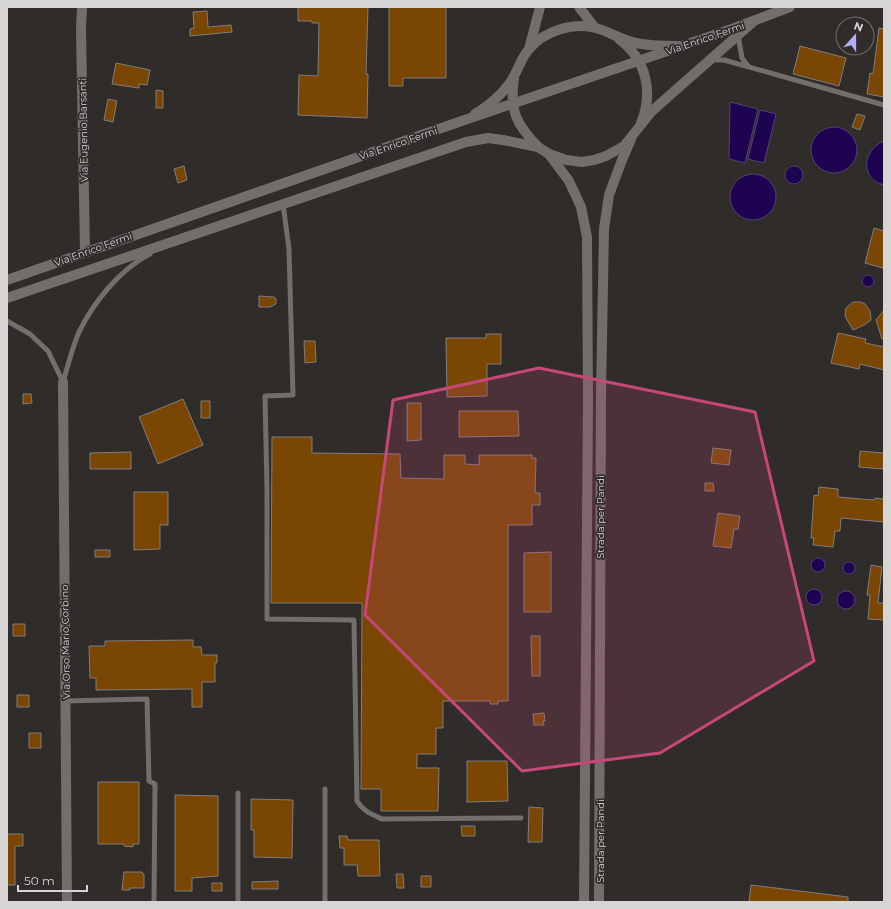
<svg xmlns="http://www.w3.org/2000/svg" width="891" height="909" font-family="Montserrat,sans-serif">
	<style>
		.water { fill: #1d0350; stroke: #554277 }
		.building { fill: #794604; stroke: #817d7b }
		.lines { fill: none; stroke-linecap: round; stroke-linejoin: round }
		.service { stroke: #716e6b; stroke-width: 5 }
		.minor { stroke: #716e6b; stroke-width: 10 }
		.tertiary { stroke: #716e6b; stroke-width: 10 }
		.marked { fill: #c74779; fill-opacity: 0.2; stroke: #c74779; stroke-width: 3; stroke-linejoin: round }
		.labels { text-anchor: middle; stroke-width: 3.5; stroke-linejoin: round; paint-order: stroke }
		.street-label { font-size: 10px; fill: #d7d5d3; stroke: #2f2c2a }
	</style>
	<rect width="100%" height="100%" fill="#2f2c2a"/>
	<path class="water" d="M 730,102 L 758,109 L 745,163 L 729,159 Z
		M 760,110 L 776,114 L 764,163 L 748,159 Z
		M811 150a23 23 0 1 1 46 0a23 23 0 1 1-46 0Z
		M 884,141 L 884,185 C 860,179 862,150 884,141 Z
		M785 175a9 9 0 1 1 18 0a9 9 0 1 1-18 0Z
		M730 197a23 23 0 1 1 46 0a23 23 0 1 1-46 0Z
		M862 281a6 6 0 1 1 12 0a6 6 0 1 1-12 0Z
		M811 565a7 7 0 1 1 14 0a7 7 0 1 1-14 0Z
		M843 568a6 6 0 1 1 12 0a6 6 0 1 1-12 0Z
		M806 597a8 8 0 1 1 16 0a8 8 0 1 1-16 0Z
		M837 600a9 9 0 1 1 18 0a9 9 0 1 1-18 0Z"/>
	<path class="building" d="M 298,7 L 368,7 L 366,74 L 368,74 L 367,118 L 298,115 L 299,75 L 318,76 L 319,23 L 312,23 L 312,21 L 298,21 Z
		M 389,7 L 446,7 L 446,78 L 403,78 L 403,86 L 389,86 Z
		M 207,11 L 208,27 L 231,25 L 232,32 L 190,36 L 190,29 L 194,28 L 193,12 Z
		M 879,28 L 884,29 L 884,97 L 867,94 L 870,73 L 873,74 Z
		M 800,46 L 846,58 L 839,86 L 793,74 Z
		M 116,63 L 150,70 L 147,85 L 139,84 L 139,88 L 112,84 Z
		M 156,90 L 163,91 L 163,108 L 156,108 Z
		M 108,99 L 117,101 L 113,122 L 104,120 Z
		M 857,114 L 865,116 L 860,130 L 852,127 Z
		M 184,166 L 187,180 L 178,183 L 174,169 Z
		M 874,228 L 884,231 L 884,263 L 883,268 L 865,263 Z
		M 259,296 L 274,297 L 276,299 L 276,304 L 270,307 L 259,307 Z
		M 853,302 L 861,302 L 865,304 L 870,311 L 871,320 L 864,325 L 853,330 L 845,316 L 846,308 Z
		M 884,310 L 884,338 L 882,339 L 876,320 Z
		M 838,333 L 866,339 L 865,343 L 884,347 L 884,370 L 860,364 L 859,369 L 831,363 Z
		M 486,334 L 501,334 L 501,364 L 487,364 L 487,396 L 447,397 L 446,338 L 486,338 Z
		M 304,341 L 315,341 L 316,362 L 305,363 Z
		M 23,394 L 31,394 L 32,403 L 23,404 Z
		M 183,399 L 203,445 L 158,464 L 139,417 Z
		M 201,401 L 210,401 L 210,418 L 201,418 Z
		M 407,403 L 421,403 L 421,440 L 407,441 Z
		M 459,411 L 518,411 L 519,436 L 459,437 Z
		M 272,437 L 312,437 L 312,453 L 400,454 L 401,478 L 444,479 L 444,455 L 465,455 L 465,464 L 479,465 L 479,455 L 532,455 L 532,458 L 536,458 L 535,493 L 540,493 L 540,505 L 532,505 L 532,525 L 508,525 L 508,701 L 498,701 L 498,704 L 490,704 L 490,701 L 443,701 L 443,728 L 436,728 L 436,754 L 417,754 L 417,768 L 439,768 L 438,811 L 381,811 L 381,789 L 361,789 L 362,603 L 271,603 Z
		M 713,448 L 731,450 L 729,465 L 711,463 Z
		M 860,451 L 884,453 L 883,469 L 859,467 Z
		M 131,452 L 131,469 L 90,469 L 90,453 Z
		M 705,483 L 713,483 L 714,491 L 705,491 Z
		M 819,487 L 838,489 L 838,497 L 874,500 L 875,498 L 884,499 L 884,522 L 841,518 L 840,531 L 835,531 L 833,547 L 813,545 L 814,538 L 811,538 L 814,495 L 818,496 Z
		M 134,492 L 168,492 L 168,525 L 160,525 L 160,549 L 134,550 Z
		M 718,513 L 740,516 L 738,529 L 734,529 L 731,548 L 713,546 Z
		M 95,550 L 110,550 L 110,557 L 95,557 Z
		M 551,552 L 551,612 L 524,612 L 524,553 Z
		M 871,565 L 882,567 L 878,603 L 884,603 L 884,620 L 868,619 L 870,595 L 867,595 Z
		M 13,624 L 25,624 L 25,636 L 13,636 Z
		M 531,636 L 540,636 L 540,676 L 532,676 Z
		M 193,640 L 193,647 L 201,647 L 202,655 L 217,655 L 217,663 L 215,663 L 215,682 L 202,682 L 202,707 L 192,707 L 192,689 L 96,690 L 96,678 L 90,678 L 89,646 L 105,646 L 105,641 Z
		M 17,695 L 29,695 L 29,707 L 17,707 Z
		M 544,713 L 545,721 L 543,721 L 544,725 L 534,725 L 533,714 Z
		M 29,733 L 41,733 L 41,748 L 29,748 Z
		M 467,761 L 507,761 L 508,801 L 467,802 Z
		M 98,782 L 139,782 L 139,844 L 133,844 L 133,847 L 124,846 L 124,844 L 98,844 Z
		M 175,795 L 218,796 L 218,876 L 192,878 L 192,891 L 175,891 Z
		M 251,799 L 293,800 L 292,858 L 254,857 L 254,830 L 251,830 Z
		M 529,807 L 543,808 L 542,842 L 528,842 Z
		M 461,826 L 475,826 L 475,836 L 462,836 Z
		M 7,834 L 23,834 L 23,846 L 15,846 L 15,885 L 7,885 Z
		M 339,836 L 347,836 L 348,840 L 379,840 L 380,876 L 358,876 L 357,865 L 344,865 L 344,848 L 340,848 Z
		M 124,872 L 142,872 L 144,875 L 144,888 L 130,888 L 130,890 L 122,890 Z
		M 396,874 L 403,874 L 404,888 L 397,888 Z
		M 421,876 L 431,876 L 431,887 L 421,887 Z
		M 278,881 L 278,889 L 252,889 L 252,882 Z
		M 212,883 L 222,883 L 222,891 L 212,891 Z
		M 751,885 L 848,897 L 848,902 L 749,902 Z"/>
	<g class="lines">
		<path class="service" d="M 738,35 L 742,58 L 749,67
			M 713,60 L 724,60 L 884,105
			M 283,204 L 289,249 L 293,395 L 265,396 L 267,489 L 267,619 L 354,620 L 357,801 C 363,811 371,814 382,819 L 521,818
			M 7,321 L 30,334 L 48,351 L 63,382
			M 63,382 C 68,366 72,348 79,332 C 93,303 120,269 150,254
			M 65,701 L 147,699 L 149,781 L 155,784 L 154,902
			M 325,789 L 325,902
			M 238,793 L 238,902"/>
		<path class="minor" d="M 82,7 L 81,29 L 85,252
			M 579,7 L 595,28
			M 619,39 C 646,59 654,92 641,123
			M 529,49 L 540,7
			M 514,79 C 509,111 517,125 538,147
			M 475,114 C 491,104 505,93 514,76 C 519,67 522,57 529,49 C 544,31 573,22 596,28 C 610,32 622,40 636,43 C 650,46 665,46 679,46
			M 549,154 L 569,181 L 581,207 L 587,237 L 588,400 L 584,902
			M 63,382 L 67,902
			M 599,902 L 601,394 L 604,229 L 609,195 L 622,160 L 631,139"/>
		<path class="tertiary" d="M 7,280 L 453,124 L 729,30 L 790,7
			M 7,298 L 466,142 L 488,138 L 503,140 L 538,147 L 549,154 L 566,160 L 582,162 L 594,160 L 606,156 L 624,146 L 652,111 L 754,21"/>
	</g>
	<path class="marked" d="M 539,368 L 755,412 L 814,661 L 660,753 L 522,771 L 365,615 L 393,400 Z"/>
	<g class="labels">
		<g class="street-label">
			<text transform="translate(705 38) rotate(-19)" y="4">Via Enrico Fermi</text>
			<text transform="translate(83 130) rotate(-91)" y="4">Via Eugenio Barsanti</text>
			<text transform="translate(398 143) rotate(-19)" y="4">Via Enrico Fermi</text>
			<text transform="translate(93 249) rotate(-20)" y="4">Via Enrico Fermi</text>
			<text transform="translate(600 517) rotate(-90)" y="4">Strada per Pandi</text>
			<text transform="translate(65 642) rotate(-91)" y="4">Via Orso Mario Corbino</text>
			<text transform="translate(600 841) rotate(-90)" y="4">Strada per Pandi</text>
		</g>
	</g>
	<rect width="891" height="909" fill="none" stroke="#d7d5d3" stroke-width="16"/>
	<g transform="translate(855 36) rotate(21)"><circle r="19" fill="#2f2c2a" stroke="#72706e"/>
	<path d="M0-3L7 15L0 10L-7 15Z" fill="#b3adf9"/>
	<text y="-6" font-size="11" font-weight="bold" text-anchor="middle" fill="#d7d5d3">N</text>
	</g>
	<path d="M18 885v6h69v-6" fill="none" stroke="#d7d5d3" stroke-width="2"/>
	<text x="24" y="885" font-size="12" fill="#d7d5d3" stroke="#2f2c2a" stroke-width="3" paint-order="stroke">50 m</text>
</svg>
